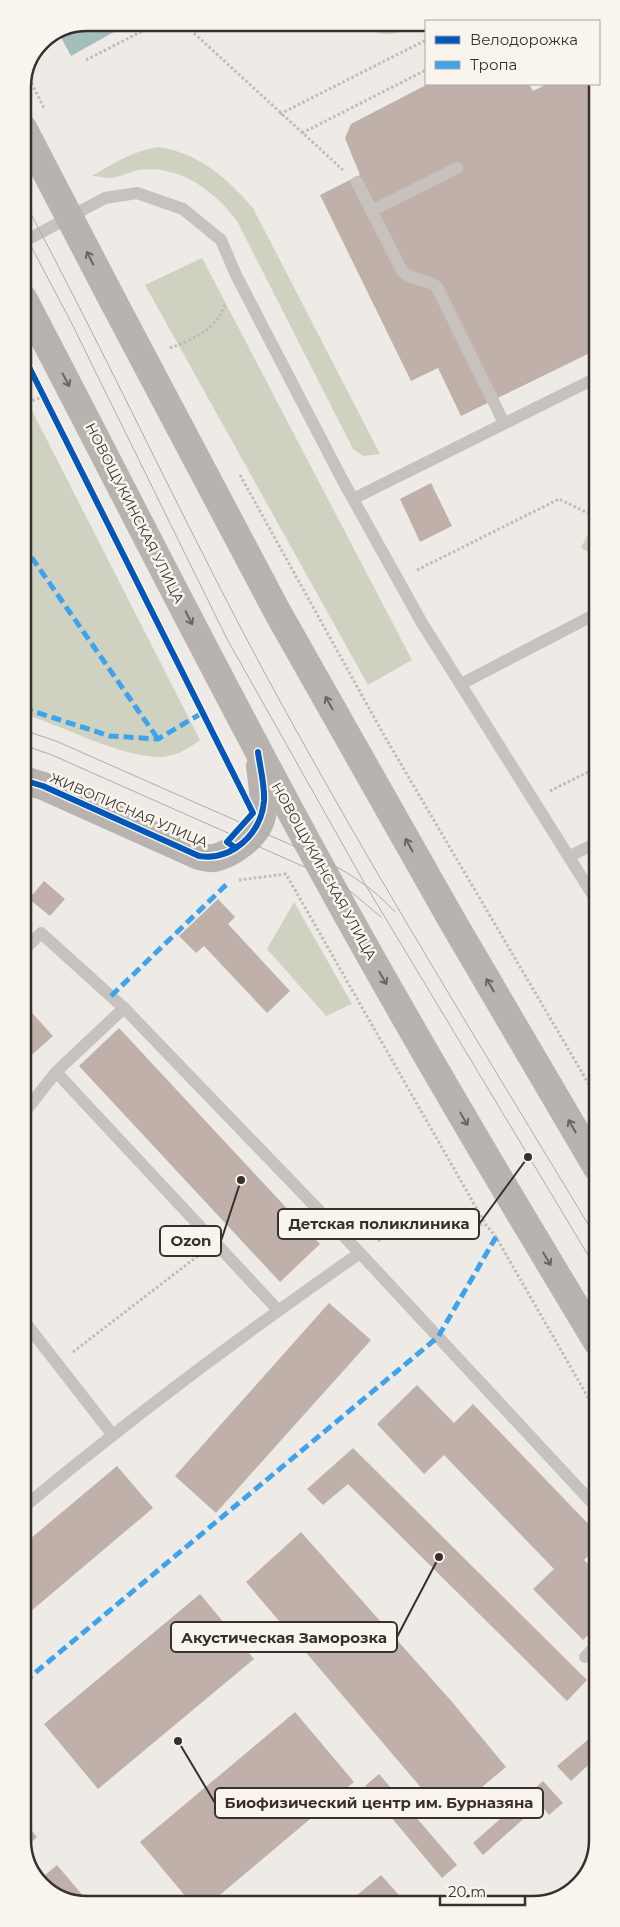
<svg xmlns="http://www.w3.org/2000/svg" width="620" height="1927" font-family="Montserrat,sans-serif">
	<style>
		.green { fill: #cfd2c1 }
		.water { fill: #a4bebd }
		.building { fill: #c0b0aa }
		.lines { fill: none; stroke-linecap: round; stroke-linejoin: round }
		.path { stroke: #c0bbb7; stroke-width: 3; stroke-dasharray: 2.5 2.5; stroke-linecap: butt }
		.lane { stroke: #c8c2be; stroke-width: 12 }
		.secondary { stroke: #b8b3af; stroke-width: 28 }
		.tram { stroke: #afaba9; stroke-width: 1 }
		.path-bridge { stroke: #c0bbb7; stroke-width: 3; stroke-dasharray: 2.5 2.5; stroke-linecap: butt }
		.secondary-bridge { stroke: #b8b3af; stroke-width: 28 }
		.quiet { stroke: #3fa3eb; stroke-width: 5; stroke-dasharray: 10 5; stroke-linecap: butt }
		.cycleway-casing { stroke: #f9f4ee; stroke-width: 9 }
		.cycleway { stroke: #0057b8; stroke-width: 6 }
		.oneway { stroke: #6b6460 }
		.labels { text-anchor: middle; stroke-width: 5; stroke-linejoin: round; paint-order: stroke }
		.street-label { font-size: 14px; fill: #38302c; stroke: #f9f4ee }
		.rim { fill: none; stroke: #38302c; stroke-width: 2.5 }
		.leader { fill: none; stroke: #38302c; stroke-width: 2 }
		.callout-dot { fill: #38302c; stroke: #f9f4ee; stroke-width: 2 }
		.callout { fill: #f9f4ee; stroke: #38302c; stroke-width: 2 }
		.callout-label { font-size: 15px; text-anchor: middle; font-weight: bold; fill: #38302c }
	</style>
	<rect width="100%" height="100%" fill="#eeeae6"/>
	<path class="green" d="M 360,23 L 422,23 C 400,34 381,41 360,23 Z
		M 158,147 C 199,153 227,178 253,208 L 380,454 L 363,456 L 353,449 L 237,221 C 214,190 179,164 138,170 C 129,172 120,177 111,178 C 105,178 98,176 92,176 C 114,163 133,151 158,147 Z
		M 202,258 L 412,660 L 368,685 L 145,285 Z
		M 23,393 L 200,740 C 188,749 175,757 159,757 C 116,756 65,726 23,714 Z
		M 591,528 L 596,531 L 596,556 L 581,548 Z
		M 294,902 L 352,1004 L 326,1016 L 267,949 Z"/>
	<path class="water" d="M 87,23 L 130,23 L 71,56 L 59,34 Z"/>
	<path class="building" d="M 428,84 L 529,84 L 533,91 L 547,84 L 595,84 L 596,350 L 461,416 L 438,368 L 411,381 L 320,195 L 360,175 L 345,138 L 351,124 Z
		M 431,483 L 452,526 L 420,542 L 400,499 Z
		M 44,881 L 65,899 L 50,916 L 29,899 Z
		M 218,899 L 235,917 L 228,924 L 290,991 L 267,1013 L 204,946 L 196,953 L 179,936 Z
		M 24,1004 L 53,1036 L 24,1062 Z
		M 119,1028 L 320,1244 L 280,1282 L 79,1066 Z
		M 329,1303 L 371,1340 L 216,1513 L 175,1476 Z
		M 417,1385 L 454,1423 L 473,1404 L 597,1533 L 597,1547 L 584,1560 L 597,1573 L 597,1626 L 583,1640 L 533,1589 L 554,1569 L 444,1455 L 424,1474 L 377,1424 Z
		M 353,1448 L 587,1680 L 567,1701 L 348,1484 L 323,1505 L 307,1489 Z
		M 117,1466 L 153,1508 L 24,1617 L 24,1544 Z
		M 301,1532 L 453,1703 L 506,1767 L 446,1817 L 246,1582 Z
		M 200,1594 L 254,1659 L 98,1789 L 44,1724 Z
		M 295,1712 L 354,1782 L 209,1904 L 192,1904 L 140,1842 Z
		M 597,1732 L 597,1757 L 571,1781 L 557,1766 Z
		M 379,1774 L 457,1865 L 442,1878 L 365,1786 Z
		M 543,1781 L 563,1803 L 549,1815 L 540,1804 L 483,1855 L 473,1843 Z
		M 25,1823 L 37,1837 L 25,1848 Z
		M 57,1865 L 90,1904 L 82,1904 L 45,1889 L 39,1880 Z
		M 381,1875 L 406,1903 L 348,1903 Z"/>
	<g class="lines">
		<path class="path" d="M 183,23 L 343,170
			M 86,60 L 158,23
			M 280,114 L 426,40
			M 302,133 L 426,70
			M 170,348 C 192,340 220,328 225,302
			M 23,404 L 42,397
			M 240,475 L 385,737 L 597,1098
			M 417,570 L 559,499 L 596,517
			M 550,791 L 596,768
			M 239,880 L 286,874 L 486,1225 L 496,1237 L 597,1413
			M 378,1241 C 410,1219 448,1223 485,1225
			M 73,1352 L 199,1255"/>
		<path class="lane" d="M 357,182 L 402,271 C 414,282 426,278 437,287 L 504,423
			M 371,211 L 457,168
			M 23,242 L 105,198 L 137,193 L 183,209 L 221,240 L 236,275 L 343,481 L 422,623 L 596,900
			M 353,499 L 596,378
			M 461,684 L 590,617
			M 570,856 L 596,843
			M 24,950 L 41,933 L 124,1008 L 360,1253 L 597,1508
			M 56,1072 L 278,1310
			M 24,1113 L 56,1072 L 124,1008
			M 24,1321 L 112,1434
			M 24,1507 C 132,1417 245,1333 360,1253
			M 585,1657 L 597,1645"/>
		<path class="secondary" d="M 23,298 C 123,489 219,682 323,871 C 410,1030 503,1186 597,1342
			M 113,301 L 278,613 L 454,924 L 597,1168
			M 23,780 L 43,786 L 199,856 C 203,857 210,859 214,858 C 232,854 255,837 261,820 C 266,802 262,783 260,766"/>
		<path class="tram" d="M 23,199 C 100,343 169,491 245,636 C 354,842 477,1040 597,1239
			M 23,231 L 71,322 L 227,639 L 365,884 L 597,1270
			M 23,730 L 56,741 L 314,855 C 344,870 372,886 395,912
			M 23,745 L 52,755 L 325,876 L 344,886 L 381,917"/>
		<path class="path-bridge" d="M 27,74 L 44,108"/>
		<path class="secondary-bridge" d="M 23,128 L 113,301"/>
		<path class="quiet" d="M 23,545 L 158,739
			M 23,708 L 110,736 L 158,739 L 202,713
			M 111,996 L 229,882
			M 24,1682 L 438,1337 L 496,1237"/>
		<defs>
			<path id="cycleway" d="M 23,355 L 253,813 L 227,842 L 236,848
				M 23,780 L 43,786 L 199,856 C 232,861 261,834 264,801 C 265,786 260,767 258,752"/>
		</defs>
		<use href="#cycleway" class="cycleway-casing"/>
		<use href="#cycleway" class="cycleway"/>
	</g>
	<defs><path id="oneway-shaft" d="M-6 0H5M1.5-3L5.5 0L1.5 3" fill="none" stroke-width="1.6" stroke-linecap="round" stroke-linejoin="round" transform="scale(1.25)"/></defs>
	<g class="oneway">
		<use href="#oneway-shaft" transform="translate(90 258) rotate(-117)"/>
		<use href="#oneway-shaft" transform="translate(66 380) rotate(62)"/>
		<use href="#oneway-shaft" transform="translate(189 618) rotate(63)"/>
		<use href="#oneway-shaft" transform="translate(329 703) rotate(-119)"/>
		<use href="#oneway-shaft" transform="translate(409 845) rotate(-119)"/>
		<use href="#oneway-shaft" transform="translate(383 978) rotate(60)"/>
		<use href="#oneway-shaft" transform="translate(490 985) rotate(-120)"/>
		<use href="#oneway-shaft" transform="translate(464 1119) rotate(60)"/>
		<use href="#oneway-shaft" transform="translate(572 1126) rotate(-120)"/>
		<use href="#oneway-shaft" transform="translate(547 1259) rotate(59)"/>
	</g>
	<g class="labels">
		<g class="street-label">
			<text transform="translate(135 513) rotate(63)" y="5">НОВОЩУКИНСКАЯ УЛИЦА</text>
			<text transform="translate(129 810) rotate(23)" y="5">ЖИВОПИСНАЯ УЛИЦА</text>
			<text transform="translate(324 871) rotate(61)" y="5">НОВОЩУКИНСКАЯ УЛИЦА</text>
		</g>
	</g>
	<path d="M0 0H620V1927H0ZM87 31H533A56 56 0 0 1 589 87V1840A56 56 0 0 1 533 1896H87A56 56 0 0 1 31 1840V87A56 56 0 0 1 87 31Z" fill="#f9f4ee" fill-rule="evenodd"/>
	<path class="rim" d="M87 31H533A56 56 0 0 1 589 87V1840A56 56 0 0 1 533 1896H87A56 56 0 0 1 31 1840V87A56 56 0 0 1 87 31Z"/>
	<path class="leader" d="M528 1157L479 1224M241 1180L221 1241M439 1557L397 1637M178 1741L215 1803"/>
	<g class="callout-dot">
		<circle cx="528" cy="1157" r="5"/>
		<circle cx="241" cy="1180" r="5"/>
		<circle cx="439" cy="1557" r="5"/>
		<circle cx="178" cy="1741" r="5"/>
	</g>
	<g class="callout">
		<rect x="278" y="1209" width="201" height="30" rx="5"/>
		<rect x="160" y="1226" width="61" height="30" rx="5"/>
		<rect x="171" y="1622" width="226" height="30" rx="5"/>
		<rect x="215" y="1788" width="328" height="30" rx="5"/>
	</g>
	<g class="callout-label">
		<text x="379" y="1229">Детская поликлиника</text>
		<text x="191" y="1246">Ozon</text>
		<text x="284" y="1643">Акустическая Заморозка</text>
		<text x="379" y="1808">Биофизический центр им. Бурназяна</text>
	</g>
	<rect x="425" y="20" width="175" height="65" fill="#f9f4ee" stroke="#aca6a0"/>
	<rect x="435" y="36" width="25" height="8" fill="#0057b8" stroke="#aca6a0"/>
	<text x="470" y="45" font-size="15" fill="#38302c">Велодорожка</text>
	<rect x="435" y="61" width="25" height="8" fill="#3fa3eb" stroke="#aca6a0"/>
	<text x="470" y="70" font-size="15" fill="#38302c">Тропа</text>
	<path d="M440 1897v8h85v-8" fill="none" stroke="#38302c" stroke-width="2.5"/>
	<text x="448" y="1897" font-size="15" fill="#38302c" stroke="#f9f4ee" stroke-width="4" paint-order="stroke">20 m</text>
</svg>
